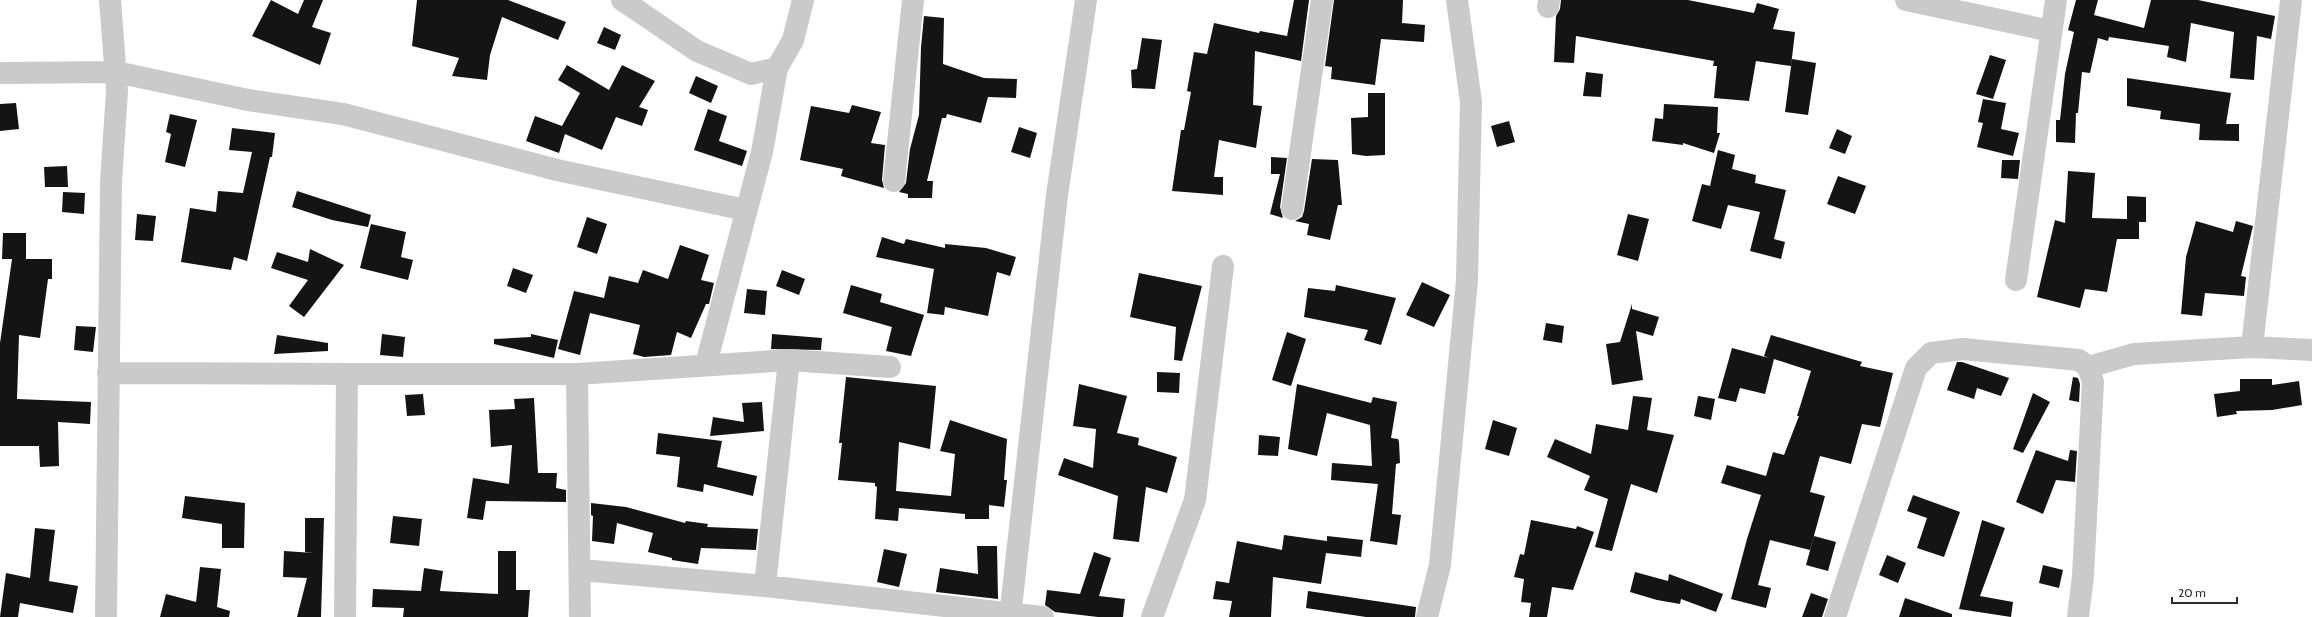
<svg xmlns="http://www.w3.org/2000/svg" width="2312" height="617" font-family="Cabin,sans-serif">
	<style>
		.building { fill: #141414 }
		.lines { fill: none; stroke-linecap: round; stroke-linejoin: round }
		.street { stroke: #cacaca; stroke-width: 22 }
	</style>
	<rect width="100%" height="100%" fill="#fff"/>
	<path class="building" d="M 271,0 L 298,14 L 304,0 L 323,0 L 312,27 L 331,33 L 320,65 L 252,36 Z
		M 417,0 L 508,0 L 566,22 L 558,40 L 502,17 L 490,55 L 487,80 L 452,76 L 459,58 L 412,46 Z
		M 1294,0 L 1309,0 L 1301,61 L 1255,51 L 1253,105 L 1262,106 L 1256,148 L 1219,140 L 1214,177 L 1223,177 L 1223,195 L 1172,191 L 1181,130 L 1184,130 L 1191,92 L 1187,91 L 1194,52 L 1207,54 L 1214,23 L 1259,33 L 1260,31 L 1287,36 Z
		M 1334,0 L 1403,0 L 1402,23 L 1425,25 L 1424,42 L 1381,39 L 1375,85 L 1331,79 L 1332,67 L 1325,66 Z
		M 1561,0 L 1688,0 L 1754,13 L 1757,3 L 1779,9 L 1773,29 L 1795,32 L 1791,66 L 1756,61 L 1749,101 L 1714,98 L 1717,66 L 1713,66 L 1714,61 L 1576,36 L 1574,63 L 1554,62 L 1556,16 L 1560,9 Z
		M 2076,0 L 2098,0 L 2094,15 L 2144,28 L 2151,0 L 2198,0 L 2275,16 L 2271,39 L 2257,36 L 2254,80 L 2230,78 L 2234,32 L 2191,23 L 2186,62 L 2167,57 L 2169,46 L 2109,37 L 2108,41 L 2098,38 L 2090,73 L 2082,72 L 2078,113 L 2076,113 L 2075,143 L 2056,142 L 2056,120 L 2060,120 L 2065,74 L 2074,32 L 2068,30 Z
		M 924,16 L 944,18 L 943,64 L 984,78 L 1017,79 L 1016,98 L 988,97 L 981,123 L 947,114 L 946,118 L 942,118 L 927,181 L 933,181 L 932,198 L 908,198 L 908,194 L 899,192 L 906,183 L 910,149 L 919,115 L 921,47 Z
		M 604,27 L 621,35 L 615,50 L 597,43 Z
		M 1142,38 L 1162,40 L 1155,89 L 1132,88 L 1131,70 L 1137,69 Z
		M 1990,55 L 2006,60 L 1993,99 L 1976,94 Z
		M 1792,59 L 1816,63 L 1808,115 L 1785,112 Z
		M 567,65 L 609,90 L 622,65 L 655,81 L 639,107 L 648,110 L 642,126 L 616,117 L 602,150 L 565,134 L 559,153 L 526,141 L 535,116 L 562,126 L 580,93 L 558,80 Z
		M 1586,72 L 1603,74 L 1601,97 L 1583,96 Z
		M 696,76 L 718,86 L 711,103 L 689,93 Z
		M 2127,78 L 2231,93 L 2226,124 L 2239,124 L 2239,141 L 2199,140 L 2200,124 L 2160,119 L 2161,111 L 2127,106 Z
		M 1368,93 L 1385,93 L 1385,155 L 1366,156 L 1352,154 L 1351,118 L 1368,117 Z
		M 1983,99 L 2006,103 L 2001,129 L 2019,133 L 2013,156 L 1977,147 L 1983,123 L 1978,122 Z
		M 16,103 L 19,129 L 0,131 L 0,104 Z
		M 1664,104 L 1718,107 L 1717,133 L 1720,133 L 1714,153 L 1683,143 L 1683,145 L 1652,141 L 1655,118 L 1663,119 Z
		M 852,105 L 881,112 L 871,143 L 885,145 L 882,180 L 884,188 L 841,176 L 843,169 L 800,160 L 811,106 L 849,113 Z
		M 708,109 L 727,116 L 719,141 L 747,151 L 742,166 L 694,150 Z
		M 170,114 L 197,120 L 185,167 L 165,162 L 171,134 L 166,132 Z
		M 1509,121 L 1515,142 L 1497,147 L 1491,126 Z
		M 1019,127 L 1037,133 L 1030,158 L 1011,152 Z
		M 232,128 L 275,133 L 272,157 L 270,157 L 247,261 L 234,257 L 231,270 L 181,262 L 190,208 L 216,212 L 218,191 L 243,193 L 252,152 L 229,150 Z
		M 1837,129 L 1852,136 L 1845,154 L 1829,148 Z
		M 1718,150 L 1735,155 L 1732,169 L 1756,175 L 1755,183 L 1786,190 L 1774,239 L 1785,242 L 1781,259 L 1750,251 L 1760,212 L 1728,205 L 1721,229 L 1692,221 L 1702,184 L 1710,186 Z
		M 1271,157 L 1287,158 L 1280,207 L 1283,218 L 1270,214 L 1280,174 L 1271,174 Z
		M 1312,159 L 1338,160 L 1342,205 L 1338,205 L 1330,240 L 1307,235 L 1309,224 L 1295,221 L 1302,217 L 1304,211 Z
		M 2002,160 L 2020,160 L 2018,179 L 2001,178 Z
		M 67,166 L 68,187 L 45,187 L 44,167 Z
		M 2068,171 L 2095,173 L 2092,218 L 2127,219 L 2127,196 L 2146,197 L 2146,222 L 2139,222 L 2139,239 L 2117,239 L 2107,292 L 2085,289 L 2080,308 L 2037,297 L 2055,220 L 2065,223 Z
		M 1838,176 L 1866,186 L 1855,214 L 1827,204 Z
		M 297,191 L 371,215 L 368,227 L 332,220 L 292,207 Z
		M 63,192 L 85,193 L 84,214 L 62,212 Z
		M 137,214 L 156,216 L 153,241 L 135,240 Z
		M 1628,214 L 1649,219 L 1638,261 L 1617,255 Z
		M 587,217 L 607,224 L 597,254 L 577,247 Z
		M 2196,221 L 2233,232 L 2236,221 L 2253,226 L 2241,276 L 2246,277 L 2244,296 L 2205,293 L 2202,316 L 2181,314 L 2186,257 Z
		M 371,224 L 406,232 L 401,257 L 413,260 L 408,280 L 360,268 Z
		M 3,233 L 26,233 L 26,259 L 52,259 L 52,279 L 48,279 L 40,338 L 19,335 L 17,399 L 91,402 L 90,424 L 58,422 L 59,466 L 40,467 L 39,446 L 0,446 L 0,343 L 12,259 L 2,259 Z
		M 882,237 L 904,244 L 906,239 L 945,248 L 945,244 L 986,248 L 1016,257 L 1010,276 L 997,272 L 988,316 L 945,307 L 944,315 L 927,313 L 934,269 L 876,257 Z
		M 680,245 L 709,255 L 701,280 L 714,283 L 709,304 L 706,304 L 691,338 L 677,332 L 671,355 L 644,357 L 633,354 L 640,325 L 590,313 L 580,355 L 558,349 L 574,291 L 604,298 L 609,276 L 638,283 L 643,270 L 668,279 Z
		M 310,249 L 344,265 L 304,317 L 289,306 L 308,280 L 271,268 L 277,252 L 308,262 Z
		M 513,268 L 533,275 L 526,293 L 507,286 Z
		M 782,270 L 805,279 L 799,295 L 776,286 Z
		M 1139,273 L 1202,286 L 1182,361 L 1174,360 L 1176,327 L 1130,317 Z
		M 1422,282 L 1450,295 L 1434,327 L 1406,315 Z
		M 851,285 L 882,294 L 880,302 L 924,315 L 911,356 L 886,351 L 892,327 L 843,313 Z
		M 1336,285 L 1396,298 L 1381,345 L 1364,340 L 1368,330 L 1304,317 L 1308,288 L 1335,291 Z
		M 747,289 L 767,291 L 765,315 L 744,313 Z
		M 1632,304 L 1632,309 L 1659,317 L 1653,336 L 1636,331 L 1643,380 L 1612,385 L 1606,344 L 1620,342 Z
		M 1546,323 L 1564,326 L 1562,343 L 1543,340 Z
		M 76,326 L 96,327 L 93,352 L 74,350 Z
		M 1287,332 L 1306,339 L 1291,386 L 1272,380 Z
		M 382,334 L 405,337 L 403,357 L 380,355 Z
		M 531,334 L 558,340 L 554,358 L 494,344 L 494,339 L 531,337 Z
		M 772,334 L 822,338 L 821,350 L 771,349 Z
		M 277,335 L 328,343 L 328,351 L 274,354 Z
		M 1771,335 L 1862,362 L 1860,366 L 1893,373 L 1880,427 L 1862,424 L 1851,464 L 1820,456 L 1810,492 L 1825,496 L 1810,550 L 1770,540 L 1758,585 L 1771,588 L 1766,608 L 1731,599 L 1747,539 L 1761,495 L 1721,483 L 1727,465 L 1766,476 L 1773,452 L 1784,455 L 1799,416 L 1797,416 L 1811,371 L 1774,359 L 1765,394 L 1740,388 L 1736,402 L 1718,398 L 1732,348 L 1769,358 L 1764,356 Z
		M 1957,362 L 1962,362 L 2009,378 L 2001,396 L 1977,388 L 1974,399 L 1947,390 Z
		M 1157,372 L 1180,373 L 1179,393 L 1157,392 Z
		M 846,377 L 936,386 L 930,449 L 899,442 L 896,491 L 951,496 L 955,454 L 940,451 L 950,420 L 1007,439 L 1004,480 L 1007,480 L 1004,507 L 989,505 L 989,519 L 965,519 L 965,514 L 899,508 L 898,521 L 875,519 L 877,487 L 875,486 L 875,483 L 838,480 L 842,443 L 839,443 Z
		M 2073,377 L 2078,378 L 2080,384 L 2079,402 L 2069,400 Z
		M 2240,379 L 2272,379 L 2272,385 L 2299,381 L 2302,405 L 2272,410 L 2236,411 L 2237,414 L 2217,417 L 2214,394 L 2240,391 Z
		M 1079,384 L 1127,396 L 1117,433 L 1139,438 L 1138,445 L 1177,457 L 1167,493 L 1146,487 L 1139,542 L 1113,539 L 1118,496 L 1058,475 L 1064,458 L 1093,468 L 1096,429 L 1073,426 Z
		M 1297,384 L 1371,403 L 1373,397 L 1397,402 L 1391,438 L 1398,439 L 1399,442 L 1400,463 L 1396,464 L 1392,514 L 1401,515 L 1397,545 L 1370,541 L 1378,484 L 1331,480 L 1332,463 L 1372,466 L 1370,425 L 1327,413 L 1317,456 L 1288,449 Z
		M 2033,393 L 2050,402 L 2023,453 L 2013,449 Z
		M 423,394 L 425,415 L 407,416 L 405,395 Z
		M 1633,396 L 1652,398 L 1647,430 L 1674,435 L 1657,493 L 1631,484 L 1612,551 L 1595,547 L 1608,499 L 1584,490 L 1590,476 L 1547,457 L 1555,439 L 1591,454 L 1596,424 L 1628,430 Z
		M 1698,396 L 1715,399 L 1711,420 L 1694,416 Z
		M 534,398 L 538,473 L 557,473 L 556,488 L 566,490 L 566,502 L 486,501 L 483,520 L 467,518 L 473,478 L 509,484 L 512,445 L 491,447 L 489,410 L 515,409 L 514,399 Z
		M 762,402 L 764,431 L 710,436 L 713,417 L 744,422 L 742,403 Z
		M 1493,420 L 1517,428 L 1509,456 L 1485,449 Z
		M 658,433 L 722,441 L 717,467 L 757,476 L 753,496 L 704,484 L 703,492 L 677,487 L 680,457 L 656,454 Z
		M 1259,435 L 1280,437 L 1278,456 L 1258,455 Z
		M 2036,450 L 2068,461 L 2070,450 L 2077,451 L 2075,482 L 2056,480 L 2043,514 L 2016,502 Z
		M 1913,495 L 1960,512 L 1944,557 L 1917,548 L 1927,518 L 1907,511 Z
		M 185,496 L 245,503 L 244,548 L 222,548 L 222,524 L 182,518 Z
		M 591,503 L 626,507 L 685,523 L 686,521 L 708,524 L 707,527 L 758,529 L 756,550 L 701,548 L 698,564 L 672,560 L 672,558 L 648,552 L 653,533 L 617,523 L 614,544 L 592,541 L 593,516 L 591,515 Z
		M 393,516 L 422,519 L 419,546 L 390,543 Z
		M 305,518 L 324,518 L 321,617 L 297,617 L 307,578 L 283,577 L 284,551 L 314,553 L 305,552 Z
		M 1531,520 L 1576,529 L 1577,526 L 1594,532 L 1573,590 L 1552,587 L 1547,617 L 1529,617 L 1531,603 L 1521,602 L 1524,579 L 1514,577 L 1520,554 L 1524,555 Z
		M 1982,520 L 2005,528 L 1980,596 L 2013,602 L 2011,617 L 1959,609 Z
		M 35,528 L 55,530 L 49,581 L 78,586 L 73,613 L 20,603 L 18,617 L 0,617 L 6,573 L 30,578 Z
		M 1284,535 L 1327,541 L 1327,536 L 1363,540 L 1361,557 L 1326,553 L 1321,584 L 1273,577 L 1271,617 L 1229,617 L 1232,601 L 1213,599 L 1216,581 L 1229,583 L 1237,541 L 1282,550 Z
		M 1814,536 L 1836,542 L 1828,571 L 1806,565 Z
		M 977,546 L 997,546 L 998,599 L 936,592 L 940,568 L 978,574 Z
		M 884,549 L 907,554 L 899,587 L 877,582 Z
		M 498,551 L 516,551 L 516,590 L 530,590 L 528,617 L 403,617 L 404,608 L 372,607 L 373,589 L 421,591 L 424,568 L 443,571 L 440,591 L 498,594 Z
		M 1094,552 L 1111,558 L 1099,596 L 1125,599 L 1123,617 L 1098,617 L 1055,612 L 1045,605 L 1047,590 L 1080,594 Z
		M 1887,555 L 1906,563 L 1898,583 L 1879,575 Z
		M 2043,565 L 2063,570 L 2059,588 L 2039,583 Z
		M 200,567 L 221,569 L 217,607 L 230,611 L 229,617 L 160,617 L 166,594 L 196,602 Z
		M 1635,572 L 1668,581 L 1669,574 L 1723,594 L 1716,612 L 1681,599 L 1680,604 L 1657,600 L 1630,592 Z
		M 1308,591 L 1416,607 L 1415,617 L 1366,617 L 1306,608 Z
		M 1811,593 L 1828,599 L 1822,617 L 1802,617 Z
		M 1905,598 L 1952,614 L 1952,617 L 1899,617 Z"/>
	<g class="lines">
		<path class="street" d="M 622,0 L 697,51 L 751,74 L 777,68 L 793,40 L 803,0
			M 1906,0 L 2051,31
			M 1548,7 L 1549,0
			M 0,73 L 116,72 L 248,100 L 343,114 L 557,170 L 746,210
			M 894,181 L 913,0
			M 1292,209 L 1322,0
			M 2016,280 L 2056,0
			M 2252,347 L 2291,0
			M 706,364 L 762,152 L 777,68
			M 2088,367 L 2134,354 L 2252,347 L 2312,350
			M 108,373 L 347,374
			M 577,374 L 580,617
			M 581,570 L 765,586 L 1043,617
			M 765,586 L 789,360
			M 106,617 L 111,182 L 117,91 L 110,0
			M 345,617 L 347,374 L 577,374 L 789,360 L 890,367
			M 1010,617 L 1057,195 L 1086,0
			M 1152,617 L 1195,500 L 1223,266
			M 1427,617 L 1440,565 L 1467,280 L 1471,102 L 1457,0
			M 1835,617 L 1916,368 L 1931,353 L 1963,349 L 2079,360 L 2088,367 L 2093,382 L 2083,576 L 2078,617"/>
	</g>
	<path d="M2172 597v6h65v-6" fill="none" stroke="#2d2d2d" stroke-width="2"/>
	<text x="2178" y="597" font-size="12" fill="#2d2d2d" stroke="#ffffff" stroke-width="3" paint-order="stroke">20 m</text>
</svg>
